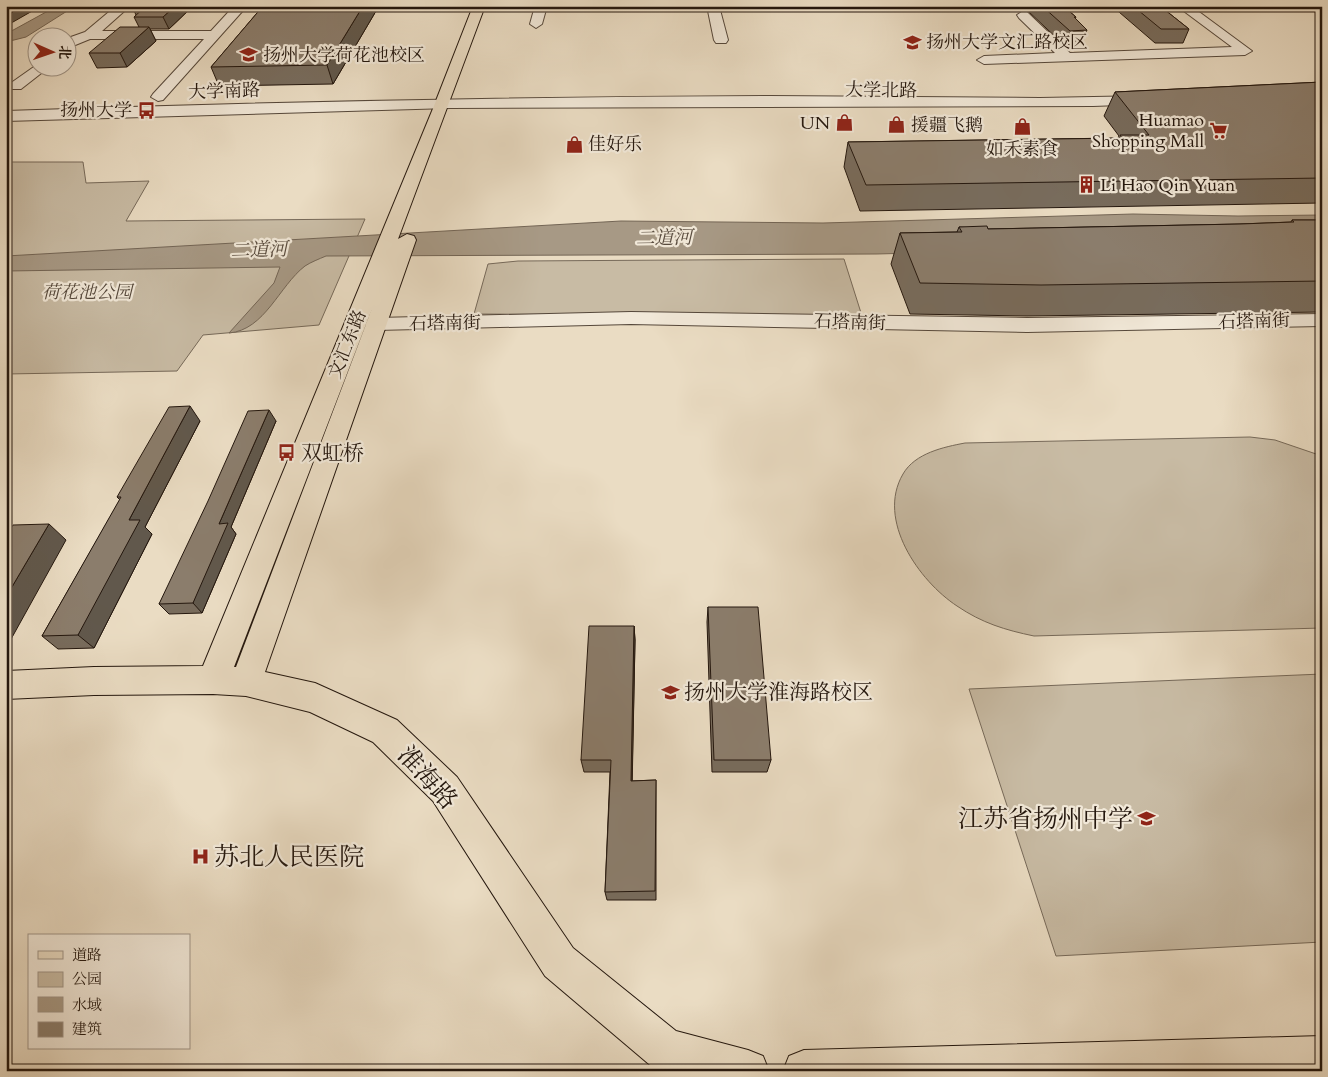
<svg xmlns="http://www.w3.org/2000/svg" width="1328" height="1077" font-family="Cardo,'Noto Serif SC',serif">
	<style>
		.green { fill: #c8bba4; stroke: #766959 }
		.water { fill: #a79985; stroke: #736555 }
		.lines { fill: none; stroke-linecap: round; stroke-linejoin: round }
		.minor-casing { stroke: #56483b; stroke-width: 2 }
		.major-casing { stroke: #24170e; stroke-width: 2 }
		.minor { fill: #f1e8d8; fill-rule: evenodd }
		.major { fill: #eadcc3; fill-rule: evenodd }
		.wall { fill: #786c5d; stroke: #24170e }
		.shaded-wall { fill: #61584c; stroke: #24170e }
		.building { fill: #8b7d6c; stroke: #24170e }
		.labels { text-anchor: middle; stroke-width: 4.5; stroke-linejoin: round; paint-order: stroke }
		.far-poi-label { font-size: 18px; fill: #24170e; stroke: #f1e8d8; text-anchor: start }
		.far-street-label { font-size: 18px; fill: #24170e; stroke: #f1e8d8 }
		.far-park-label { font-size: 18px; font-style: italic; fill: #55483b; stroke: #f1e8d8 }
		.far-water-label { font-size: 19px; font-style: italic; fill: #584b3e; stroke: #f1e8d8 }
		.poi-label { font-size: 21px; fill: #24170e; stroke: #f1e8d8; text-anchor: start }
		.near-street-label { font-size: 25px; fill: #24170e; stroke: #f1e8d8 }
		.near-poi-label { font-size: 25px; fill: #24170e; stroke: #f1e8d8; text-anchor: end }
	</style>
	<rect width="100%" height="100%" fill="#eadcc3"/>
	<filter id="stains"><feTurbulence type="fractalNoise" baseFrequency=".004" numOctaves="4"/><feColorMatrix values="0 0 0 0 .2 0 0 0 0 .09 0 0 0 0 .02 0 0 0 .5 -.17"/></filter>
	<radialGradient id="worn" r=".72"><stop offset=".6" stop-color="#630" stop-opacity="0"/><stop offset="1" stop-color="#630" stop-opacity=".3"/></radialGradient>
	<path class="green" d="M 6,162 L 83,162 L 86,183 L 149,181 L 126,221 L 365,219 L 319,325 L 203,335 L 177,371 L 6,374 Z
		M 844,259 L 862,316 L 474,314 L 488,264 L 518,261 Z
		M 1250,437 L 1275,440 L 1322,456 L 1322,628 L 1034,636 C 1005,630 982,623 957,606 C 919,581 876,520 903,474 C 915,453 944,447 965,443 Z
		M 1322,674 L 1322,942 L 1056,956 L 969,689 Z"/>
	<path class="water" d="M 57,6 L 75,6 L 26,37 L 6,42 L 6,34 Z
		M 1133,214 L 1238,216 L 1322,215 L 1322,243 L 876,254 L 326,256 C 319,259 311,262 305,266 C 279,286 265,330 229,333 L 274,283 L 280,267 L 6,271 L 6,256 L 621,221 L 823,223 Z"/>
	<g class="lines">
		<defs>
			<path id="minor" d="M 116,6 L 130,6 L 102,31 L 211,31 L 234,6 L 247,6 L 163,100 L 158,101 L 151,97 L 153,94 L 204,39 L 90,39 L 68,48 L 68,38 L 85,32 Z
				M 535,6 L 547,6 L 542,24 L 536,28 L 530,24 Z
				M 707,6 L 719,6 L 728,40 L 726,43 L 716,43 L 714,40 Z
				M 1177,6 L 1191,6 L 1252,51 L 1245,55 L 984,64 L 977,60 L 984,56 L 1055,53 L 1019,18 L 1017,15 L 1023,11 L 1027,12 L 1070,53 L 1232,47 Z
				M 38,64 L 38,68 L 46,68 L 44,71 L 21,89 L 11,89 L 9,86 L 11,83 Z
				M 771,96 L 1040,98 L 1147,96 L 1154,100 L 1147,104 L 1093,106 L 450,108 L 6,121 L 6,111 C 261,102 516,97 771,96 Z
				M 631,312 L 1027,318 L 1322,314 L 1322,326 L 1027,332 L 631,324 L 377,330 L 369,329 L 366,324 L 369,319 L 377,318 Z"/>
			<path id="major" d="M 473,6 L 485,6 L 398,239 L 407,234 L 414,236 L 416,240 L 265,672 L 315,683 L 397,720 L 457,777 L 573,948 L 676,1031 L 748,1050 L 763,1056 L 769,1071 L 664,1071 L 650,1065 L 545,976 L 433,801 L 373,742 L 310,712 L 246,696 L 213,694 L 94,695 L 6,699 L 6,671 L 94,667 L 203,666 L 432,111 ZM 373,306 L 236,667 L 234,667 Z
				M 1322,1036 L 1322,1071 L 783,1071 L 789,1056 L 804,1050 Z"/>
		</defs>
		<use href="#minor" class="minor-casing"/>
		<use href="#major" class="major-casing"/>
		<use href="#minor" class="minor"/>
		<use href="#major" class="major"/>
	</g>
	<path class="wall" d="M 132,6 L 192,6 L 192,7 L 169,29 L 150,29 L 156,41 L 127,67 L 97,68 L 89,53 L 139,27 L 134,17 L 136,15 Z
		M 263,6 L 374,6 L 376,11 L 333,84 L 219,86 L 211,67 Z
		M 1015,6 L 1063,6 L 1076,17 L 1075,19 L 1087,30 L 1082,44 L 1064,45 L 1028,11 L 1020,11 Z
		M 1112,6 L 1160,6 L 1189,29 L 1183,43 L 1155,43 Z
		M 1322,82 L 1322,203 L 860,211 L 844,167 L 848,142 L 1118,138 L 1119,136 L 1104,116 L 1115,92 Z
		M 1292,220 L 1322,220 L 1322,312 L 1027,316 L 910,314 L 891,264 L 900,233 L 957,232 L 959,227 L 988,229 L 1240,224 L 1291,222 Z
		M 200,421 L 145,527 L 152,534 L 94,648 L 58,649 L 42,636 L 120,500 L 117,497 Z
		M 276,421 L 231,527 L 236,534 L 202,613 L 169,614 L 159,604 Z
		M 708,607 L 771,760 L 767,772 L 712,772 L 707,622 Z
		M 634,626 L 635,640 L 632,781 L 656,780 L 656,900 L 607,900 L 605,892 L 610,772 L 584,772 L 581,760 Z"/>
	<path class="shaded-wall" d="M 6,6 L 41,6 L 6,26 Z
		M 175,6 L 192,6 L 192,7 L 169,29 L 163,17 Z
		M 363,6 L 374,6 L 376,11 L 333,84 L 327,65 Z
		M 149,27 L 156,41 L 127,67 L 120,53 Z
		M 190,406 L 200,421 L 145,527 L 152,534 L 94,648 L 78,635 L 129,520 Z
		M 269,410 L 276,421 L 231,527 L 236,534 L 202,613 L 193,603 L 219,524 Z
		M 49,524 L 66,540 L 10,641 L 6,639 L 6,597 Z
		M 634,626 L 635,640 L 632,792 L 631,781 Z"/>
	<path class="building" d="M 146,6 L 175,6 L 163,17 L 134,17 Z
		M 263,6 L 363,6 L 327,65 L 211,67 Z
		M 1042,6 L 1063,6 L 1076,17 L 1074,17 L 1087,30 L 1070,31 Z
		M 1133,6 L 1160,6 L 1189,29 L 1161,29 Z
		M 120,27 L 149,27 L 120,53 L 89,53 Z
		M 1322,82 L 1322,178 L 866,185 L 848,142 L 1122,138 L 1120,135 L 1149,135 L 1115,92 Z
		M 1292,220 L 1322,220 L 1322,281 L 1041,285 L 920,283 L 900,233 L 962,232 L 959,227 L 987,226 L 988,229 L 1240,224 L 1294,222 Z
		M 190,406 L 129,520 L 140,520 L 78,635 L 42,636 L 121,497 L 117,497 L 169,407 Z
		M 269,410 L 219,524 L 228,523 L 193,603 L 159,604 L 208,501 L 248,411 Z
		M 49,524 L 6,597 L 6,536 L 13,525 Z
		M 708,607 L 758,607 L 771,760 L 714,760 Z
		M 589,626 L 634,626 L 631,781 L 656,780 L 655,891 L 605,892 L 611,760 L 581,760 Z"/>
	<defs>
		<symbol id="university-bare" viewBox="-9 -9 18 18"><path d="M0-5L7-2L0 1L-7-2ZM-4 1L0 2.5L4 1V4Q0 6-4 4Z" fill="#8f2418" stroke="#f1e8d8" stroke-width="2.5" paint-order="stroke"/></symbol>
		<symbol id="bus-bare" viewBox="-9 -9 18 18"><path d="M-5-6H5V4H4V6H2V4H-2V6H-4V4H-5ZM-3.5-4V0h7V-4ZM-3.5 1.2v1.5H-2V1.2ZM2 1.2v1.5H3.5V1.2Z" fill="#8f2418" stroke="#f1e8d8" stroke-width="2.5" paint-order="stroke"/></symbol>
		<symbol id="shop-bare" viewBox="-9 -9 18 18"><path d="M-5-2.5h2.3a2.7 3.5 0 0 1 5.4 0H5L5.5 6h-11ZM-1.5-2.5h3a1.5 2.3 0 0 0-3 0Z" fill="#8f2418" stroke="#f1e8d8" stroke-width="2.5" paint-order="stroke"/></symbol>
		<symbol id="supermarket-bare" viewBox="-9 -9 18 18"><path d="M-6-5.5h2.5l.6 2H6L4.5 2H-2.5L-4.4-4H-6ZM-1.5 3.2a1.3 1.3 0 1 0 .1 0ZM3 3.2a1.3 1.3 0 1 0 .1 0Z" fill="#8f2418" stroke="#f1e8d8" stroke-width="2.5" paint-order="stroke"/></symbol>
		<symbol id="building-bare" viewBox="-9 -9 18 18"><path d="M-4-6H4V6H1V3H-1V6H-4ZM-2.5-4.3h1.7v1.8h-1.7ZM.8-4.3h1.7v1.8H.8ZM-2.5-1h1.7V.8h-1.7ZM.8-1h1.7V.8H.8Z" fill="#8f2418" stroke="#f1e8d8" stroke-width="2.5" paint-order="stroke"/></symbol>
		<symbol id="school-bare" viewBox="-9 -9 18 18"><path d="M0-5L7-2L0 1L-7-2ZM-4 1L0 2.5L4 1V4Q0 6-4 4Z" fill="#8f2418" stroke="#f1e8d8" stroke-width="2.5" paint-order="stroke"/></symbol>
		<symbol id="hospital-bare" viewBox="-9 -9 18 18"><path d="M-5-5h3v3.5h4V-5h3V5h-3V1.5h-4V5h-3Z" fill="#8f2418" stroke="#f1e8d8" stroke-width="2.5" paint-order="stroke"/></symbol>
	</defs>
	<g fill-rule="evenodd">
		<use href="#university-bare" x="900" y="30" width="25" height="25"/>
		<use href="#university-bare" x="236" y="42" width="25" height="25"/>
		<use href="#bus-bare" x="134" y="98" width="25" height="25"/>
		<use href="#shop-bare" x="832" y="110" width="25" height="25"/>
		<use href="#shop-bare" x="884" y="112" width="25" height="25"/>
		<use href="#shop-bare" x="1010" y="114" width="25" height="25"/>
		<use href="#supermarket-bare" x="1206" y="118" width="25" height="25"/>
		<use href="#shop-bare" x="562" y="132" width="25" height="25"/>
		<use href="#building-bare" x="1074" y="172" width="25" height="25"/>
		<use href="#bus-bare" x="274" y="440" width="25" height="25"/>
		<use href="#university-bare" x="658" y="680" width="25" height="25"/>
		<use href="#school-bare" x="1134" y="806" width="25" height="25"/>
		<use href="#hospital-bare" x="188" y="844" width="25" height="25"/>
	</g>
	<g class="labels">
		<g class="far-poi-label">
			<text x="926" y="48">扬州大学文汇路校区</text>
			<text x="263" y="61">扬州大学荷花池校区</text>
			<text x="132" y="116" text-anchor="end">扬州大学</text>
			<text x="1204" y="126" text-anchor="end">Huamao<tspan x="1204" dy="21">Shopping Mall</tspan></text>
			<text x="830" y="129" text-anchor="end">UN</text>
			<text x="911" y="131">援疆飞鹅</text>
			<text x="588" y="150">佳好乐</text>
			<text x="1022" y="155" text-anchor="middle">如禾素食</text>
			<text x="1100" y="191">Li Hao Qin Yuan</text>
		</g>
		<g class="far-street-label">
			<text transform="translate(881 90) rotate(1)" y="6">大学北路</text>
			<text transform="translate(224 91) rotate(-2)" y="6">大学南路</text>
			<text transform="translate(1254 321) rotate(-2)" y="6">石塔南街</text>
			<text transform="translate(850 322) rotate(2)" y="6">石塔南街</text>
			<text transform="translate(445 323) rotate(-1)" y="6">石塔南街</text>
			<text transform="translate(347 344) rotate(-68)" y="6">文汇东路</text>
		</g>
		<g class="far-park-label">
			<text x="87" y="298">荷花池公园</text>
		</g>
		<g class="far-water-label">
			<text transform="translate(664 237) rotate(-1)" y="7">二道河</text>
			<text transform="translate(259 249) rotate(-2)" y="7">二道河</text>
		</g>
		<g class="poi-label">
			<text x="301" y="460">双虹桥</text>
			<text x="684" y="699">扬州大学淮海路校区</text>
		</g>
		<g class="near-street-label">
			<text transform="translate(428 777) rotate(48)" y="9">淮海路</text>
		</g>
		<g class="near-poi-label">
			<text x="1133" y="827">江苏省扬州中学</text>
			<text x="214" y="865" text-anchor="start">苏北人民医院</text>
		</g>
	</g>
	<rect width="1328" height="1077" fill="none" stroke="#eadcc3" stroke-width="25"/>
	<rect x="8" y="8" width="1313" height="1062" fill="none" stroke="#24170e" stroke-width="2.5"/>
	<rect x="12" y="12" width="1303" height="1052" fill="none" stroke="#24170e"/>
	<rect x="28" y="934" width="162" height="115" fill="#f1e8d8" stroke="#9f9487"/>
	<rect x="38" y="951" width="25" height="8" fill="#eadcc3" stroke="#9f9487"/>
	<text x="72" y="960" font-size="15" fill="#24170e">道路</text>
	<rect x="38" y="972" width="25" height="15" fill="#c8bba4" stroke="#9f9487"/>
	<text x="72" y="984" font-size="15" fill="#24170e">公园</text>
	<rect x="38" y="997" width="25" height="15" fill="#a79985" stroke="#9f9487"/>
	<text x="72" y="1010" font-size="15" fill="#24170e">水域</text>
	<rect x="38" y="1022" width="25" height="15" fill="#8b7d6c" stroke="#9f9487"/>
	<text x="72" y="1034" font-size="15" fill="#24170e">建筑</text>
	<g transform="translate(52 52) rotate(92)"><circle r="24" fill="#f1e8d8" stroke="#9f9487"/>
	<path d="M0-4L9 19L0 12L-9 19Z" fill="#8f2418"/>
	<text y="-8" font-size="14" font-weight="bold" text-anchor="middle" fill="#24170e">北</text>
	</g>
	<rect width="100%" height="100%" filter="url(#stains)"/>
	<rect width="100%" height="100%" fill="url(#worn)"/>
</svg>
